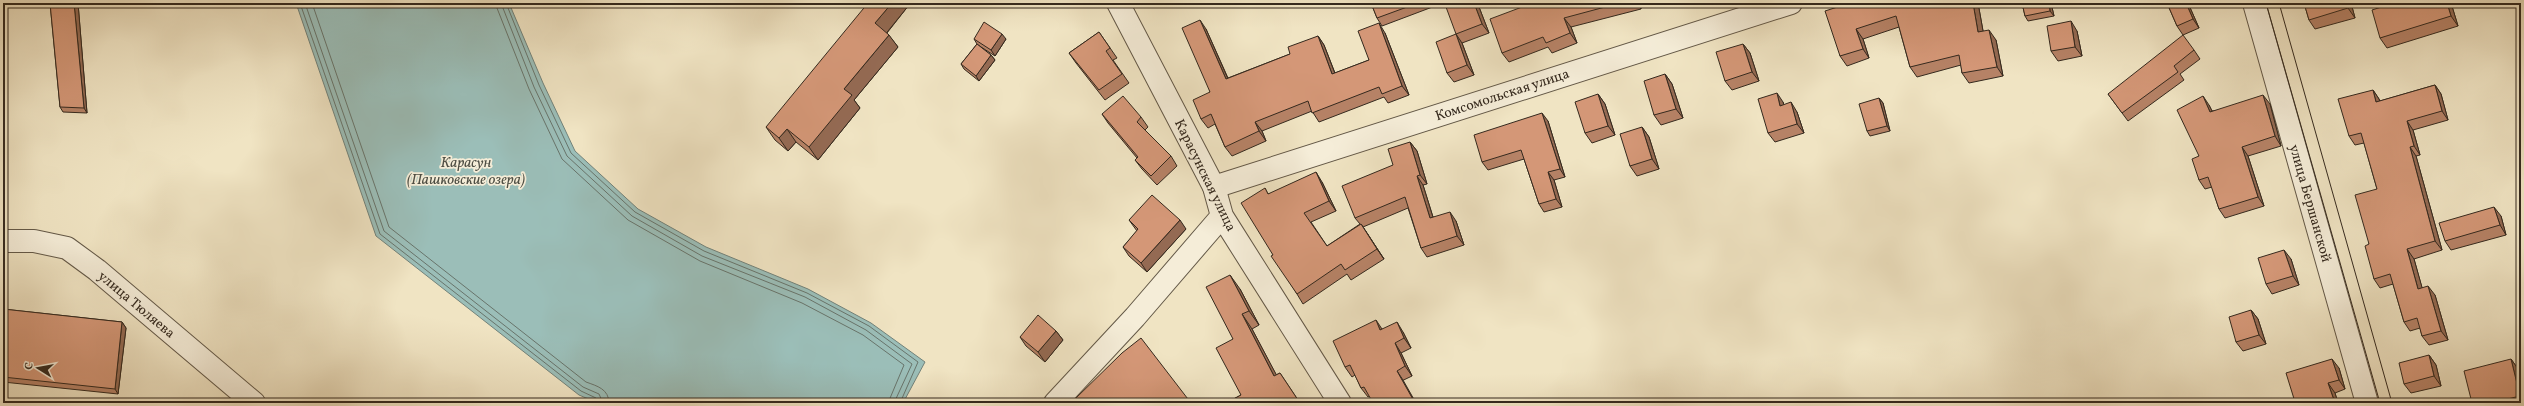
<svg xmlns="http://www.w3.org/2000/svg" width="2524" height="406" font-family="Vollkorn,serif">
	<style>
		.water { fill: #9bbeb8; stroke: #72827a }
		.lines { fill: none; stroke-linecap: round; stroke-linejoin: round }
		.shore { stroke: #68746b; stroke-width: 1 }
		.minor-casing { stroke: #635847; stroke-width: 24 }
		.tertiary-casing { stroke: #635847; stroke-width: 24 }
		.minor { stroke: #f5edd8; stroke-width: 22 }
		.tertiary { stroke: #f5edd8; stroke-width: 22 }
		.tram { stroke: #34291e; stroke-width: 1 }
		.wall { fill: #b68266; stroke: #34291e }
		.shaded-wall { fill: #946a53; stroke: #34291e }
		.building { fill: #d49777; stroke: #34291e }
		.labels { text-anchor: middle; stroke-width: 3.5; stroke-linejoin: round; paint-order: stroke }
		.street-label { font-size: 14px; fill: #34291e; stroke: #f5edd8 }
		.water-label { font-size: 15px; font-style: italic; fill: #4e4e44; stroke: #f5edd8 }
	</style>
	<rect width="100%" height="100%" fill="#f0e4c3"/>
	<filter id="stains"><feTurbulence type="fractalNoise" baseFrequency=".005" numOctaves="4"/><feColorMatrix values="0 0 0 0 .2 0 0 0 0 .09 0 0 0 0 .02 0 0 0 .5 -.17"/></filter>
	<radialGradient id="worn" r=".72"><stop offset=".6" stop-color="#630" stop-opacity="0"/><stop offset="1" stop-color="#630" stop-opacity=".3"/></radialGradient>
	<path class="water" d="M 296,3 L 509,3 L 543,83 L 575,151 L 638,209 L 706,247 L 808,289 L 871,323 L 925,362 L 903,403 L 598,403 L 579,395 L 376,236 Z"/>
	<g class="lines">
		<path class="shore" d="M 300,3 L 380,234 L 581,391 L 596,398 L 598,403
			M 305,3 L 384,231 L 583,387 L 599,394 L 603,403
			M 312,3 L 389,227 L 586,382 C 597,386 609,389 609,403
			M 495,3 L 529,89 L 562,159 L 628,220 L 700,261 L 802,303 L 863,335 L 904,365 L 888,403
			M 501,3 L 534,87 L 567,156 L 632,216 L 702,256 L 805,297 L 866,330 L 912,364 L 894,403
			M 506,3 L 539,85 L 571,153 L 635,212 L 704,251 L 807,293 L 869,326 L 918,362 L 900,403"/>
		<defs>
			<path id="minor" d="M 2254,3 L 2367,403
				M 1214,187 L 1791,3"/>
			<path id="tertiary" d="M 1118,3 L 1214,187 L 1222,216 L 1340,403
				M 3,241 L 34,241 L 67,248 L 97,270 L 254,403
				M 1055,403 L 1135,317 L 1222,216"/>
		</defs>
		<use href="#minor" class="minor-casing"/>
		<use href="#tertiary" class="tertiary-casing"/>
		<use href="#minor" class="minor"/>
		<use href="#tertiary" class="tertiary"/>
		<path class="tram" d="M 2266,3 L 2380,403
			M 2279,3 L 2392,403"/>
	</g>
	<path class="wall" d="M 50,3 L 78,3 L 87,113 L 63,112 L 60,107 Z
		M 1371,3 L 1443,3 L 1382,26 L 1377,18 Z
		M 1529,3 L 1640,3 L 1641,9 L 1571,27 L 1577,43 L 1552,53 L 1548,47 L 1509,62 L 1502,53 L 1530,4 Z
		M 1850,3 L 1978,3 L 1983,31 L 1996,40 L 2003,76 L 1969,83 L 1962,73 L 1961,65 L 1917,77 L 1910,67 L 1899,27 L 1863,39 L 1869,58 L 1847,66 L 1840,56 Z
		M 2022,3 L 2051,3 L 2054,16 L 2028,21 L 2025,16 Z
		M 2167,3 L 2188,3 L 2199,28 L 2183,35 L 2177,26 Z
		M 2304,3 L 2351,3 L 2355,18 L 2315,29 L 2309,20 Z
		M 2451,3 L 2458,26 L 2387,48 L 2380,38 Z
		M 909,5 L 887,33 L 898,47 L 854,100 L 860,108 L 818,160 L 796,142 L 788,151 L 775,140 L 766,127 Z
		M 1479,7 L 1489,33 L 1462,43 L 1474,75 L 1454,82 L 1447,73 L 1456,34 Z
		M 1206,29 L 1228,78 L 1290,54 L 1318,36 L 1324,45 L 1335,73 L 1369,60 L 1385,33 L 1409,95 L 1388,103 L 1384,97 L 1319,122 L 1312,111 L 1262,131 L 1266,141 L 1232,156 L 1225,147 L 1215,124 L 1208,128 L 1201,119 L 1210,92 Z
		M 2077,31 L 2082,56 L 2058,61 L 2051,51 Z
		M 1099,32 L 1117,58 L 1113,60 L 1129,83 L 1105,100 L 1076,63 L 1069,53 Z
		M 974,39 L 1006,39 L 995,56 L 978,45 L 991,55 L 995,60 L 979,81 L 964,69 L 961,64 L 977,44 Z
		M 1743,44 L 1750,53 L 1759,81 L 1732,90 L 1725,81 Z
		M 2194,50 L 2200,59 L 2180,74 L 2184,80 L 2128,121 L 2108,94 Z
		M 1665,74 L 1672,84 L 1683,118 L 1661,125 L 1654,115 Z
		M 2435,85 L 2441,94 L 2448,120 L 2413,130 L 2420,155 L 2416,156 L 2442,250 L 2414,259 L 2422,288 L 2435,295 L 2448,340 L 2429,345 L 2422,336 L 2420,328 L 2410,331 L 2404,322 L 2393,284 L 2380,288 L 2374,279 L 2369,244 L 2377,189 L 2364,143 L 2355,145 L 2349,136 L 2373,90 L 2379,99 L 2380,101 Z
		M 1598,94 L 1605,104 L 1615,135 L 1592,143 L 1585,133 Z
		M 1879,98 L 1883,103 L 1890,131 L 1870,136 L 1867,131 Z
		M 1783,102 L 1784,105 L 1797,112 L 1804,133 L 1775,142 L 1768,133 Z
		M 2270,104 L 2281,146 L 2248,156 L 2264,206 L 2225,218 L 2219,209 L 2212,187 L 2205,189 L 2199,180 L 2199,156 L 2209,105 L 2212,111 Z
		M 1102,114 L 1141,117 L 1148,127 L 1145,130 L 1171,156 L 1177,166 L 1157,185 L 1142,169 L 1135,160 L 1137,158 L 1108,123 Z
		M 1548,121 L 1565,177 L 1554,180 L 1562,207 L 1544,212 L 1539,204 L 1524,159 L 1488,170 L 1482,162 Z
		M 1642,127 L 1649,137 L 1659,169 L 1637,176 L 1630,166 Z
		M 1410,142 L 1417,151 L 1427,184 L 1423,185 L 1433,217 L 1456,221 L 1464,245 L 1427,257 L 1421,248 L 1408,208 L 1363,227 L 1384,259 L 1351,280 L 1347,274 L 1303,304 L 1297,294 L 1273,255 L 1265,188 L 1268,194 L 1322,182 L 1336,211 L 1311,222 L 1327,246 L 1360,224 L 1355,218 Z
		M 2501,216 L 2506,235 L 2451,250 L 2445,241 Z
		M 1129,220 L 1186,229 L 1147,272 L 1129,256 L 1123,247 L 1137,231 Z
		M 2291,259 L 2299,285 L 2272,294 L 2266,284 Z
		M 1240,289 L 1259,325 L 1252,329 L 1276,375 L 1280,373 L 1300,403 L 1226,403 L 1241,395 L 1233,339 Z
		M 3,309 L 122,322 L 126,328 L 118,394 L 3,382 Z
		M 2251,310 L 2258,319 L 2266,344 L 2243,351 L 2236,342 Z
		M 1382,329 L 1403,332 L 1411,348 L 1401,353 L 1412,376 L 1368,397 L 1361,388 L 1355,375 L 1352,377 L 1345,367 Z
		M 1056,331 L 1063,340 L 1045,362 L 1026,346 L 1020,337 Z
		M 2429,355 L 2436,365 L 2441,386 L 2411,393 L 2404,384 Z
		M 2511,359 L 2518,369 L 2521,382 L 2521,403 L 2472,403 Z
		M 2339,368 L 2345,389 L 2335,393 L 2338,403 L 2291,403 L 2295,402 Z"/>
	<path class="shaded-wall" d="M 74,3 L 78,3 L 87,113 L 84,108 Z
		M 892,3 L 908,3 L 909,5 L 884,36 L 875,23 Z
		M 1474,3 L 1476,3 L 1479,7 L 1489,33 L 1482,24 Z
		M 1637,3 L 1640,3 L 1641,9 Z
		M 1973,3 L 1978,3 L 1985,42 L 1978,32 Z
		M 2049,3 L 2051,3 L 2054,16 L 2050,11 Z
		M 2186,3 L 2188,3 L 2199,28 L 2193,19 Z
		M 2347,3 L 2351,3 L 2355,18 L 2348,8 Z
		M 2447,3 L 2451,3 L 2458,26 L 2451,16 Z
		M 1564,18 L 1571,27 L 1577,43 L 1570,33 Z
		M 1200,20 L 1206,29 L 1232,88 L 1226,79 Z
		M 2071,21 L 2077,31 L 2082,56 L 2075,47 Z
		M 1379,23 L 1385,33 L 1409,95 L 1402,86 Z
		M 1856,29 L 1863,39 L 1869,58 L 1863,49 Z
		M 1989,30 L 1996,40 L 2003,76 L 1997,67 Z
		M 1002,34 L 1006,39 L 995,56 L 991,50 Z
		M 1456,34 L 1462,43 L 1474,75 L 1467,65 Z
		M 889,35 L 898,47 L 854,100 L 860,108 L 818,160 L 809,147 L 844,89 Z
		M 1318,36 L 1324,45 L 1339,84 L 1332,74 Z
		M 1743,44 L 1750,53 L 1759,81 L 1752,72 Z
		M 991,55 L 995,60 L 979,81 L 976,76 Z
		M 1665,74 L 1672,84 L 1683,118 L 1676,109 Z
		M 2435,85 L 2441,94 L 2448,120 L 2442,111 Z
		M 2373,90 L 2379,99 L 2383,111 L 2376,102 Z
		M 1777,93 L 1783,102 L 1787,115 L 1780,106 Z
		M 1598,94 L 1605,104 L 1615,135 L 1608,126 Z
		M 2263,95 L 2270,104 L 2281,146 L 2275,136 Z
		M 2203,96 L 2209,105 L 2217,121 L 2210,112 Z
		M 1879,98 L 1883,103 L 1890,131 L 1887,126 Z
		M 1791,102 L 1797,112 L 1804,133 L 1797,124 Z
		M 1542,113 L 1548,121 L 1565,177 L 1560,169 Z
		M 2407,121 L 2413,130 L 2420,155 L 2414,146 Z
		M 1255,122 L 1262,131 L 1266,141 L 1259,131 Z
		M 1642,127 L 1649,137 L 1659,169 L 1652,159 Z
		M 787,129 L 796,142 L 788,151 L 779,138 Z
		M 1410,142 L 1417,151 L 1427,184 L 1420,175 Z
		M 2242,147 L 2248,156 L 2264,206 L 2258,197 Z
		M 2410,147 L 2416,156 L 2442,250 L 2435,241 Z
		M 1316,172 L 1322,182 L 1336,211 L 1329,201 Z
		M 1548,172 L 1554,180 L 1562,207 L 1556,199 Z
		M 1417,176 L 1423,185 L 1436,227 L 1430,218 Z
		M 2494,207 L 2501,216 L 2506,235 L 2500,225 Z
		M 1450,212 L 1456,221 L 1464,245 L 1457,236 Z
		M 1180,220 L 1186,229 L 1147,272 L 1141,263 Z
		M 1361,224 L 1367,233 L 1384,259 L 1377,249 Z
		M 2407,249 L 2414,259 L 2425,298 L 2418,289 Z
		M 2284,250 L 2291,259 L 2299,285 L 2293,276 Z
		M 1230,275 L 1240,289 L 1259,325 L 1249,311 Z
		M 2428,286 L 2435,295 L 2448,340 L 2441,331 Z
		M 2251,310 L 2258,319 L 2266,344 L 2259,335 Z
		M 1242,314 L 1252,329 L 1285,391 L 1274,376 Z
		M 1376,320 L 1382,329 L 1380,330 Z
		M 122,322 L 126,328 L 118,394 L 115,389 Z
		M 1397,322 L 1403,332 L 1411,348 L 1404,338 Z
		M 1056,331 L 1063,340 L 1045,362 L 1038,352 Z
		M 1395,343 L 1401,353 L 1412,376 L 1405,366 Z
		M 2429,355 L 2436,365 L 2441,386 L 2434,376 Z
		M 2332,359 L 2339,368 L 2345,389 L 2339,380 Z
		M 2511,359 L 2518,369 L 2521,382 L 2521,397 L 2520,396 Z
		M 1397,371 L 1403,380 L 1416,403 L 1415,403 Z
		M 2328,383 L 2335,393 L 2338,403 L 2335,403 Z"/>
	<path class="building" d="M 50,3 L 74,3 L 84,108 L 60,107 Z
		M 868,3 L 892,3 L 875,23 L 889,35 L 844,89 L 852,95 L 809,147 L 787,129 L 779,138 L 766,127 Z
		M 1371,3 L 1418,3 L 1377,18 Z
		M 1457,3 L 1474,3 L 1482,24 L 1456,34 L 1446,7 Z
		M 1529,3 L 1620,3 L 1564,18 L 1570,33 L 1546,43 L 1543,37 L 1502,53 L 1490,19 L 1530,4 Z
		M 1850,3 L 1973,3 L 1978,32 L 1989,30 L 1997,67 L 1962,73 L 1959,55 L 1910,67 L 1896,16 L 1856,29 L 1863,49 L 1840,56 L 1825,11 Z
		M 2022,3 L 2049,3 L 2050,11 L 2025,16 Z
		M 2167,3 L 2186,3 L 2193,19 L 2177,26 Z
		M 2304,3 L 2347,3 L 2348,8 L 2309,20 Z
		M 2394,3 L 2447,3 L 2451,16 L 2380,38 L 2372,10 Z
		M 1200,20 L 1226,79 L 1290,54 L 1288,47 L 1318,36 L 1332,74 L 1369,60 L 1358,31 L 1379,23 L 1402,86 L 1382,94 L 1379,87 L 1312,113 L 1308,101 L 1255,122 L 1259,131 L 1225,147 L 1211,114 L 1201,119 L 1193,100 L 1210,92 L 1182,28 Z
		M 2071,21 L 2075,47 L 2051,51 L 2047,26 Z
		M 984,22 L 1002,34 L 991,50 L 974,39 Z
		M 1099,32 L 1110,48 L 1106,51 L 1122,74 L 1099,90 L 1069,53 Z
		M 1456,34 L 1467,65 L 1447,73 L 1436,42 Z
		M 2183,35 L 2194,50 L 2174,66 L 2178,72 L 2122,113 L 2108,94 Z
		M 977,44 L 991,55 L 976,76 L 961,64 Z
		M 1743,44 L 1752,72 L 1725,81 L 1716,52 Z
		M 1665,74 L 1676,109 L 1654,115 L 1644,81 Z
		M 2435,85 L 2442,111 L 2407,121 L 2414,146 L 2410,147 L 2435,241 L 2407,249 L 2418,289 L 2428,286 L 2441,331 L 2422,336 L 2417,318 L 2404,322 L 2390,274 L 2374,279 L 2365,246 L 2369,244 L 2355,195 L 2377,189 L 2361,133 L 2349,136 L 2338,99 L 2373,90 L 2376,102 Z
		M 1777,93 L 1780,106 L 1791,102 L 1797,124 L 1768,133 L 1758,99 Z
		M 1598,94 L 1608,126 L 1585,133 L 1575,102 Z
		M 2263,95 L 2275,136 L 2242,147 L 2258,197 L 2219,209 L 2208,177 L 2199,180 L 2192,159 L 2199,156 L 2177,110 L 2203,96 L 2210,112 Z
		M 1123,96 L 1141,117 L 1137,122 L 1171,156 L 1151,176 L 1135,160 L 1138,157 L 1102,114 Z
		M 1879,98 L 1887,126 L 1867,131 L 1859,104 Z
		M 1542,113 L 1560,169 L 1548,172 L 1556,199 L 1539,204 L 1521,150 L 1482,162 L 1474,135 Z
		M 1642,127 L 1652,159 L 1630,166 L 1620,134 Z
		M 1410,142 L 1420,175 L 1417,176 L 1430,218 L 1450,212 L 1457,236 L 1421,248 L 1405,197 L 1355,218 L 1342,186 L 1393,165 L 1388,149 Z
		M 1316,172 L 1329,201 L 1304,213 L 1327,246 L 1361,224 L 1377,249 L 1345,270 L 1341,264 L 1297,294 L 1271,256 L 1273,255 L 1241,203 L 1265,188 L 1268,194 Z
		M 1152,195 L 1180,220 L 1141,263 L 1123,247 L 1138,229 L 1129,220 Z
		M 2494,207 L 2500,225 L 2445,241 L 2439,223 Z
		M 2284,250 L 2293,276 L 2266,284 L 2258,258 Z
		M 1230,275 L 1249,311 L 1242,314 L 1274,376 L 1280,373 L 1300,403 L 1226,403 L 1241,395 L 1216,348 L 1233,339 L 1206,287 Z
		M 3,309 L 122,322 L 115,389 L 3,377 Z
		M 2251,310 L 2259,335 L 2236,342 L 2229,317 Z
		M 1038,315 L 1056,331 L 1038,352 L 1020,337 Z
		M 1376,320 L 1380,330 L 1397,322 L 1404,338 L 1395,343 L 1405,366 L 1397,371 L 1415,403 L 1373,403 L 1364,387 L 1361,388 L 1350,365 L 1345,367 L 1333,341 Z
		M 1141,338 L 1191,403 L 1078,403 L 1075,399 L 1122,353 Z
		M 2429,355 L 2434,376 L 2404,384 L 2399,363 Z
		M 2332,359 L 2339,380 L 2328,383 L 2335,403 L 2291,403 L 2295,402 L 2286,373 Z
		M 2511,359 L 2520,396 L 2491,403 L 2472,403 L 2464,371 Z"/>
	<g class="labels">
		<g class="street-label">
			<text transform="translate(1502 94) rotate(-18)" y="5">Комсомольская улица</text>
			<text transform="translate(1206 175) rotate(64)" y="5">Карасунская улица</text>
			<text transform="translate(2311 203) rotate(74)" y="5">улица Бершанской</text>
			<text transform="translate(137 304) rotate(40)" y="5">улица Тюляева</text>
		</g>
		<g class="water-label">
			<text x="466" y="167">Карасун<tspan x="466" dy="17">(Пашковские озера)</tspan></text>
		</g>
	</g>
	<rect width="2524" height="406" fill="none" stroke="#f0e4c3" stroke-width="16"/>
	<rect x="4" y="4" width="2516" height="398" fill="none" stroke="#34291e" stroke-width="2"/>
	<rect x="8" y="8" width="2508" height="390" fill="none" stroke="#34291e"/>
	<g transform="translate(38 368) rotate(281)" stroke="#f5edd8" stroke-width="3" paint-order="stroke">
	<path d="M0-3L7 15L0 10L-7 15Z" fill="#34291e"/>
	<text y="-6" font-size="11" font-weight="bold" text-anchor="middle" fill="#34291e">С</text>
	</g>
	<rect width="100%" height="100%" filter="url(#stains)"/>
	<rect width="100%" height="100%" fill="url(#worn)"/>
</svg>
